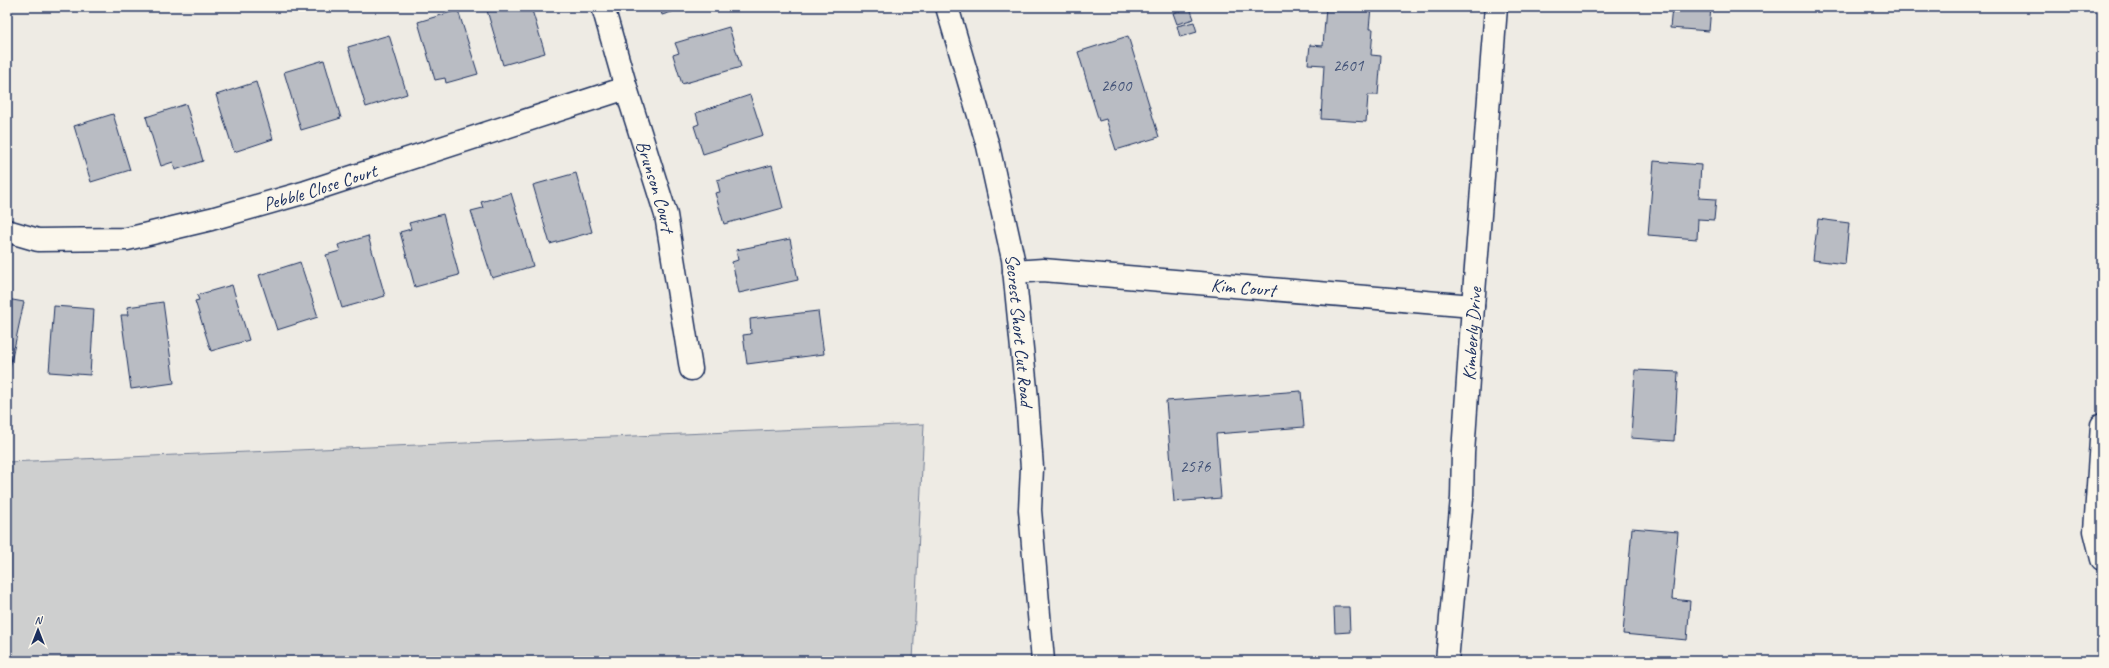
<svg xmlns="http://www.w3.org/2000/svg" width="2109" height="668" font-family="Caveat,sans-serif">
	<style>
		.green { fill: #cecfcf; stroke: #747f96 }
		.building { fill: #b9bcc3; stroke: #1b2f5e }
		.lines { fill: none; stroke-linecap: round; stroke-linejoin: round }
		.minor-casing { stroke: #1b2f5e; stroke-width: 25 }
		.secondary-casing { stroke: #1b2f5e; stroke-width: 25 }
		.minor { stroke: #fbf7ec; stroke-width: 22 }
		.secondary { stroke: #fbf7ec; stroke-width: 22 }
		.labels { text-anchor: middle; stroke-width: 3; stroke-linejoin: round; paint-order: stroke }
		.number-label { font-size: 17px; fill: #425277 }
		.street-label { font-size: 19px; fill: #1b2f5e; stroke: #fbf7ec }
	</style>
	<rect width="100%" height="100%" fill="#eeebe4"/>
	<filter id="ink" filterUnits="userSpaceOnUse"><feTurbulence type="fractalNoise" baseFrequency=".025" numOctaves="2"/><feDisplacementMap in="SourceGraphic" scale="8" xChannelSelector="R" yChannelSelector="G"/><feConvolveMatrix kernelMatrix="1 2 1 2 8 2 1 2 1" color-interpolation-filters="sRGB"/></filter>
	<g filter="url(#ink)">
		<path class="green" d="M 924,424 L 913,661 L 7,661 L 7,462 Z"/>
		<path class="building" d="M 486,7 L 531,7 L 545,53 L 503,65 Z
			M 660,7 L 688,7 L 662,15 Z
			M 1326,7 L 1371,7 L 1369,29 L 1373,29 L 1371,55 L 1381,56 L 1378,95 L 1368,95 L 1366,122 L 1321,119 L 1324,65 L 1308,64 L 1310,45 L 1323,46 Z
			M 1672,7 L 1711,7 L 1709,31 L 1670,28 Z
			M 1190,8 L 1194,19 L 1177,24 L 1173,13 Z
			M 458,10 L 478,74 L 446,83 L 445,78 L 435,80 L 418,22 Z
			M 1194,22 L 1197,32 L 1180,37 L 1177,26 Z
			M 729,27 L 741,67 L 682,84 L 673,55 L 679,53 L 675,43 Z
			M 389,35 L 407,94 L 366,107 L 348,47 Z
			M 1128,36 L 1159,137 L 1116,150 L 1106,119 L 1099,121 L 1078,52 Z
			M 324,60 L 341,118 L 301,130 L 284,72 Z
			M 256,82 L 273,139 L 234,152 L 216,95 Z
			M 750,95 L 763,135 L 703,154 L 694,126 L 699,124 L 696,113 Z
			M 186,104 L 203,161 L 175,170 L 173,162 L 161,166 L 146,117 Z
			M 113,114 L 130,170 L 91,182 L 74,126 Z
			M 1654,161 L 1701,165 L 1699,198 L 1716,199 L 1714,220 L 1698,219 L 1697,239 L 1648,235 Z
			M 772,165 L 783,208 L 724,224 L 715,193 L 720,192 L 717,180 Z
			M 576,173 L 592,232 L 550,244 L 533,185 Z
			M 511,193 L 533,266 L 492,278 L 471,211 L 483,208 L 481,202 Z
			M 443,214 L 459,275 L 415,287 L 400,232 L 411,229 L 409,223 Z
			M 1818,219 L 1849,223 L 1845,264 L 1813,260 Z
			M 368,236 L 385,296 L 342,308 L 326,255 L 340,251 L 338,245 Z
			M 790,239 L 798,280 L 739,293 L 732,262 L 738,260 L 736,250 Z
			M 300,262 L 318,317 L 277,330 L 259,275 Z
			M 232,285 L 249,340 L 211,351 L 195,301 L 199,300 L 197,295 Z
			M 7,299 L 24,302 L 7,381 Z
			M 163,302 L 174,383 L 131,389 L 121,315 L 128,315 L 127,307 Z
			M 54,306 L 94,309 L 90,375 L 49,372 Z
			M 818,311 L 824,354 L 747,364 L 743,335 L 751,334 L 750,319 Z
			M 1635,370 L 1678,372 L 1674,441 L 1631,438 Z
			M 1301,391 L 1304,427 L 1216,434 L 1221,498 L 1174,502 L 1166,401 Z
			M 1632,528 L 1678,532 L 1672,599 L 1690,601 L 1687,640 L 1623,634 Z
			M 1334,607 L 1349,607 L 1350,632 L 1335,633 Z"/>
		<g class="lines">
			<defs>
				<g id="minor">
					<path id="s1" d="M 603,7 L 626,88 L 666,215 L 691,369"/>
					<path id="s2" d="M 7,231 L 38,240 L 127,239 L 211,219 L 306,192 L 626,88"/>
					<path id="s3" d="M 1014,272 L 1043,270 L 1473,306"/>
					<path d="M 2102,425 L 2095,531 L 2102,559"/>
					<path id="s4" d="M 1447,661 L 1462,498 L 1463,453 L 1473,306 L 1496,7"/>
				</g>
				<g id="secondary">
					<path id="s5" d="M 947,7 L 988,146 L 1013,259 L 1027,399 L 1032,468 L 1030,510 L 1043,661"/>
				</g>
			</defs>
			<use href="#minor" class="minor-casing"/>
			<use href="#secondary" class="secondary-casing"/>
			<use href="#minor" class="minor"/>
			<use href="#secondary" class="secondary"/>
		</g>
	</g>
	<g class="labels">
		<g class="number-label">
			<text x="1348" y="71">2601</text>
			<text x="1116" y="91">2600</text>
			<text x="1195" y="472">2576</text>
		</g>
		<g class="street-label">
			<text dy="7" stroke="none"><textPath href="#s2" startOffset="321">Pebble Close Court</textPath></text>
			<text dy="7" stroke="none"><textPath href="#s1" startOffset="187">Brunson Court</textPath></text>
			<text dy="7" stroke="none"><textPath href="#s3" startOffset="230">Kim Court</textPath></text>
			<text dy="7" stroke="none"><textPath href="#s5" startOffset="332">Secrest Short Cut Road</textPath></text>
			<text dy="7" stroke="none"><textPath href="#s4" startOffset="328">Kimberly Drive</textPath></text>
		</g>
	</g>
	<rect width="2109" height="668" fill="none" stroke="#fbf7ec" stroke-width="24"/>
	<rect x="12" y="12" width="2085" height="644" fill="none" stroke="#1b2f5e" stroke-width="1.5" filter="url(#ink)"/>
	<g transform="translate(38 630)" stroke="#fbf7ec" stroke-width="3" paint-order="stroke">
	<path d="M0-3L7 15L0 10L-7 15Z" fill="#1b2f5e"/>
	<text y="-6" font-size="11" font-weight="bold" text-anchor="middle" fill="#1b2f5e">N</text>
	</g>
</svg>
